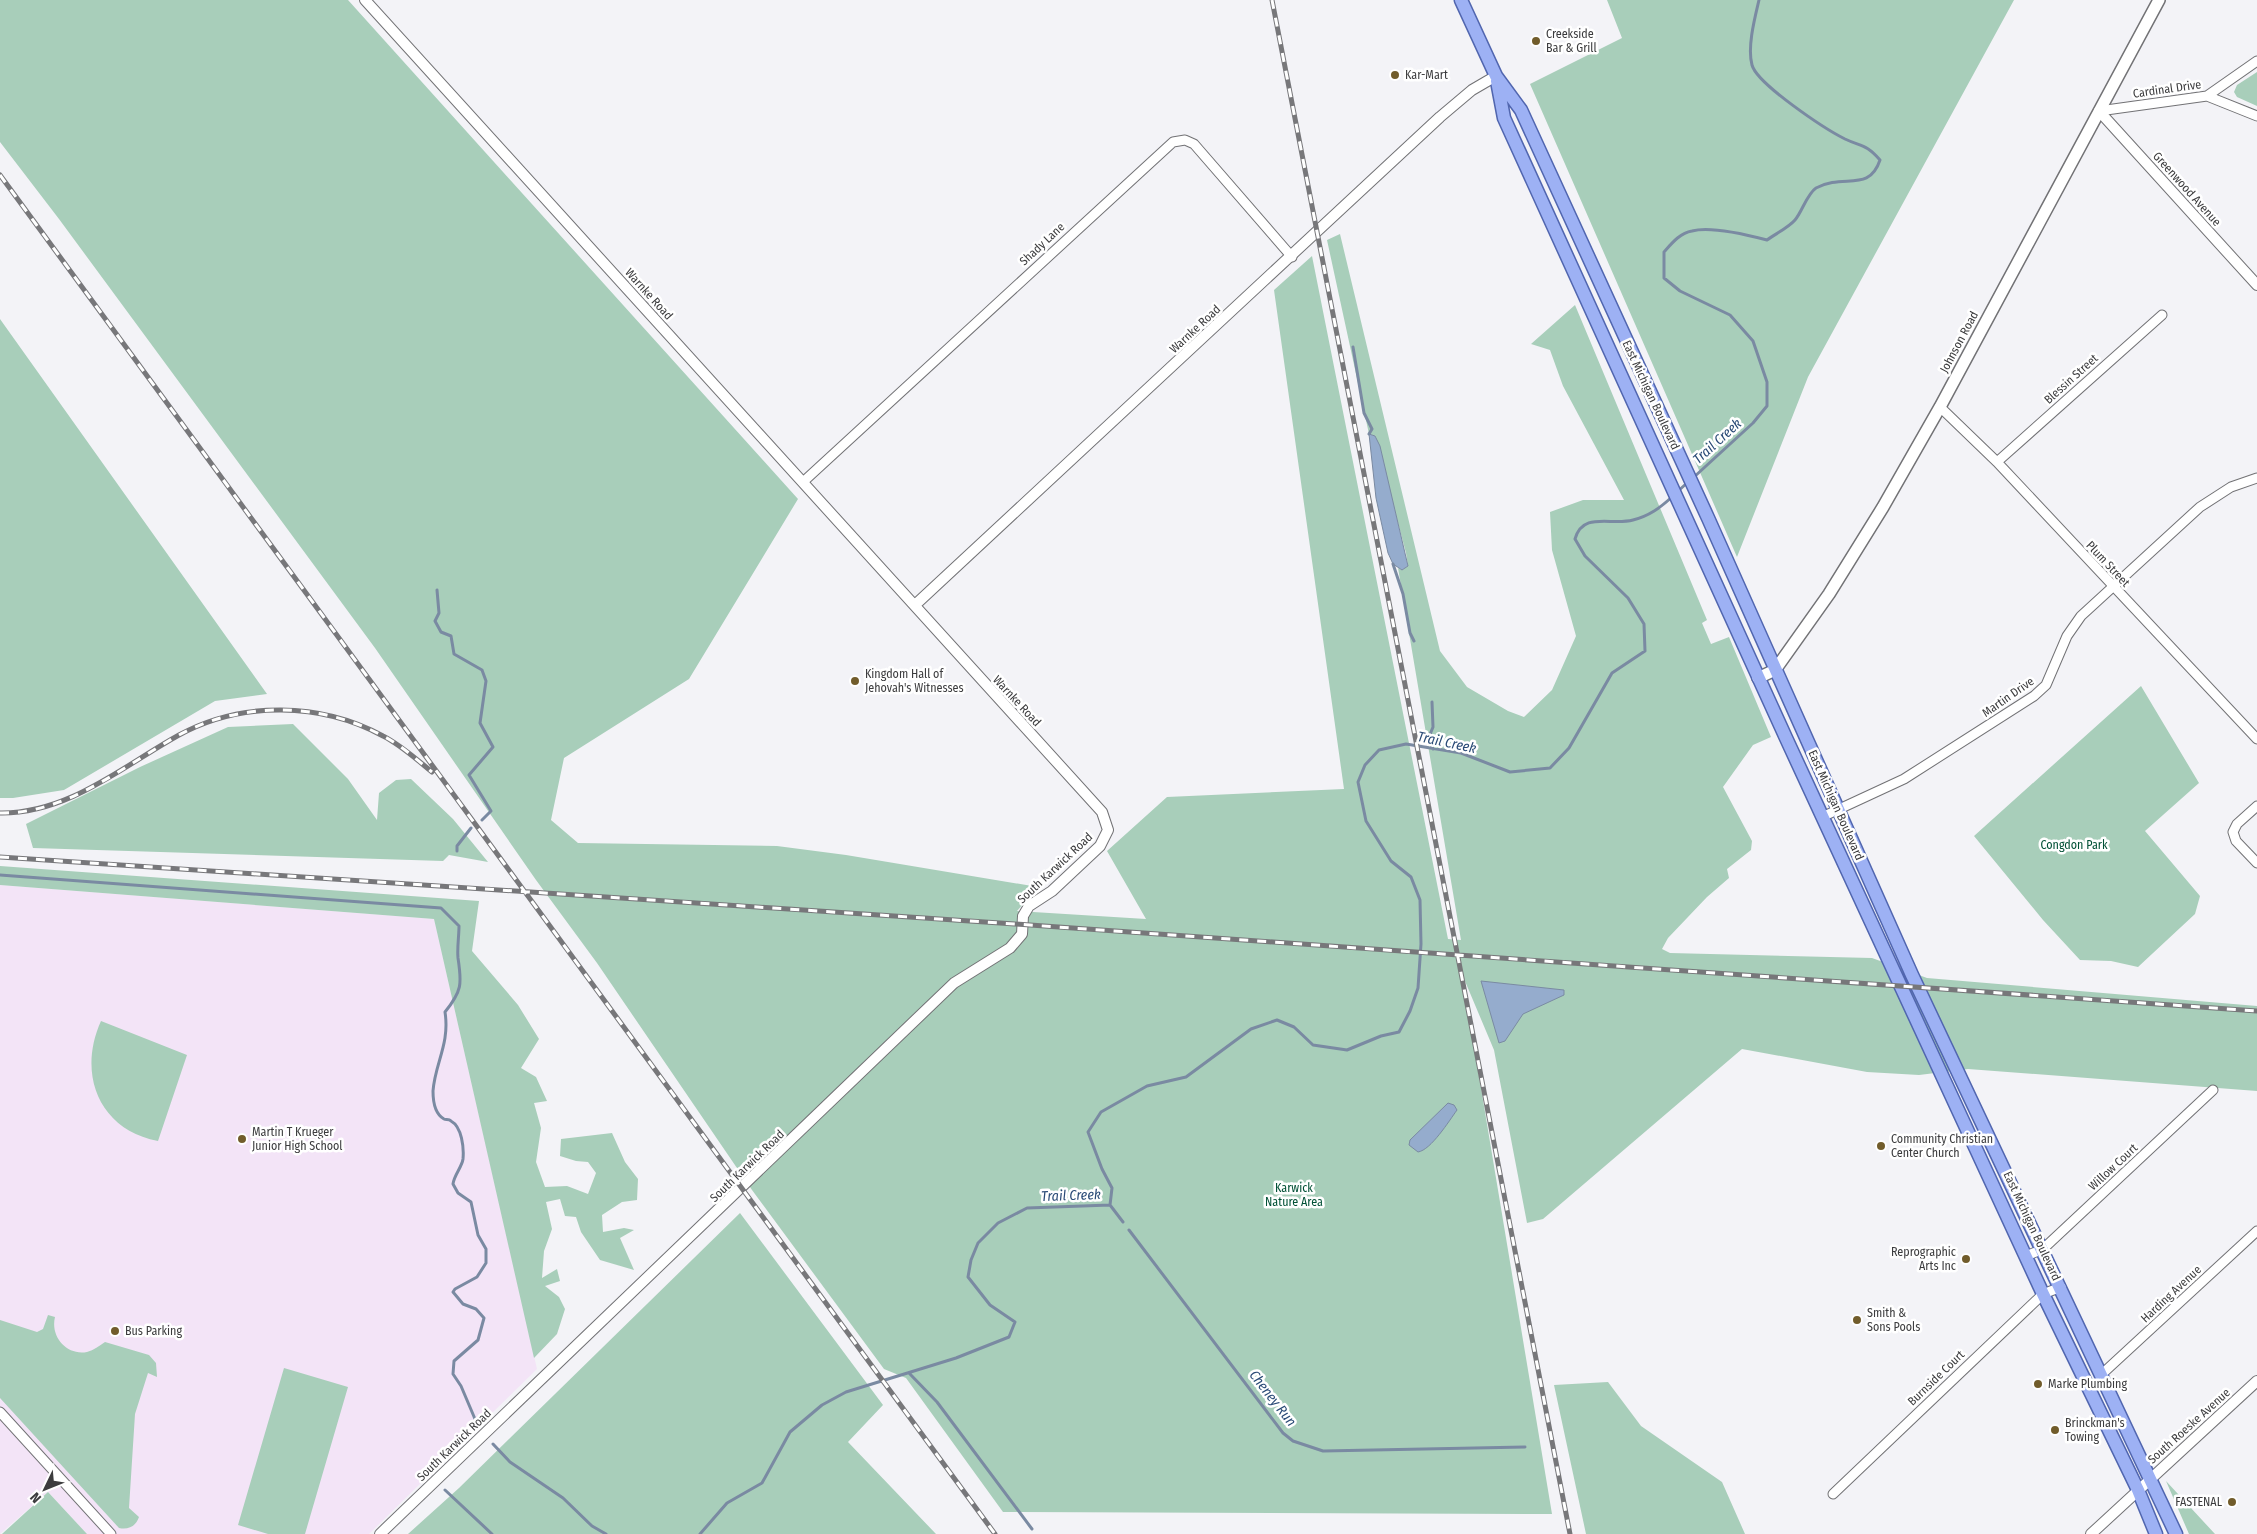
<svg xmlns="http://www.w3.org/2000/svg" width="2257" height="1534" font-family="'Fira Sans Condensed',sans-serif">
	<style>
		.education { fill: #f3e4f7 }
		.green { fill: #a8ceba }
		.water { fill: #95accd; stroke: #7a8aa2 }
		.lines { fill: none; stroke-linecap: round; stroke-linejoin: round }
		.stream { stroke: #7a8aa2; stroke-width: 3 }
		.minor-casing { stroke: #727275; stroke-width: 11 }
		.tertiary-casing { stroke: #727275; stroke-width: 12 }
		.secondary-casing { stroke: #727275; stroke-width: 14 }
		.primary-casing { stroke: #5166af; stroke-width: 15 }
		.minor { stroke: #fff; stroke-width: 9 }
		.tertiary { stroke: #fff; stroke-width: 10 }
		.secondary { stroke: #fff; stroke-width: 11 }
		.primary { stroke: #9db1f4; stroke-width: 12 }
		.rail-casing { stroke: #77777a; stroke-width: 5 }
		.rail { stroke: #fff; stroke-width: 3; stroke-dasharray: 9; stroke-linecap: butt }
		.poi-dot { fill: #715c2b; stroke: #fff; stroke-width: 2 }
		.labels { text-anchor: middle; stroke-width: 5; stroke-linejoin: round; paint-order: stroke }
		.poi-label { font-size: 12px; fill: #3c3c3e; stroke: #fff; text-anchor: start }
		.street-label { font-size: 12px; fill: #3c3c3e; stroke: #fff }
		.park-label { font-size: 12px; fill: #005035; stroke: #fff }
		.water-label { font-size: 14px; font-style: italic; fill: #294a76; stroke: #fff }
	</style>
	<rect width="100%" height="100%" fill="#f3f3f7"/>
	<path class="education" d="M 0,885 L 434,919 L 537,1369 L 369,1534 L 87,1534 L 48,1492 L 0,1534 Z"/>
	<path class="green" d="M 0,0 L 348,0 L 798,499 L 689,679 L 564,758 L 551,820 L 578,843 L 777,846 L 846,855 L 1038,887 L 1017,911 L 1146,919 L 1107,851 L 1167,797 L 1344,789 L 1274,290 L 1312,256 L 1448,939 L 1461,940 L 1398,568 L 1402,570 L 1408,566 L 1406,553 L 1375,436 L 1369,434 L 1327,240 L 1340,234 L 1440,651 L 1467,687 L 1508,711 L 1524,717 L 1552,690 L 1576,636 L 1552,550 L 1550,512 L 1583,500 L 1624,500 L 1563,386 L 1550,350 L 1531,344 L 1575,305 L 1707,620 L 1702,623 L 1711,644 L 1729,637 L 1771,737 L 1753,745 L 1723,787 L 1752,841 L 1751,850 L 1727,869 L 1729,878 L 1707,897 L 1668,938 L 1662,949 L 1670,953 L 1872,958 L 1927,978 L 2257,1006 L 2257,1091 L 1968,1069 L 1919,1075 L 1867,1072 L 1742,1049 L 1543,1219 L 1527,1223 L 1494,1050 L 1462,974 L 1552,1514 L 1003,1512 L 906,1378 L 884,1369 L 752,1190 L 597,963 L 536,880 L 375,648 L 59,219 L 0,142 Z
		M 1607,0 L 2014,0 L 1808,377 L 1737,557 L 1530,84 L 1622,38 Z
		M 2257,72 L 2257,106 L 2237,97 L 2234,92 L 2237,85 Z
		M 0,319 L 267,694 L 215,701 L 64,790 L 13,798 L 0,798 Z
		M 2141,686 L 2199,783 L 2145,831 L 2200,896 L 2195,914 L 2138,967 L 2111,961 L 2080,960 L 2043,920 L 1974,836 Z
		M 293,724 L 348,779 L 377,820 L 379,793 L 396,780 L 411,779 L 453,819 L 488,862 L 449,855 L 443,861 L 33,848 L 26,824 L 140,767 L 228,727 Z
		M 0,866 L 479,901 L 472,951 L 518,1005 L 539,1039 L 521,1068 L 536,1077 L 547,1101 L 534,1103 L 541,1128 L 536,1162 L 545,1187 L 567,1186 L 588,1194 L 596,1173 L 588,1162 L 576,1161 L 560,1156 L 561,1139 L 612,1133 L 625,1162 L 638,1179 L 637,1200 L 622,1202 L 602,1215 L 603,1232 L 624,1228 L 634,1230 L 620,1238 L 634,1270 L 600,1260 L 581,1232 L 576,1217 L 565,1216 L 560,1199 L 546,1202 L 552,1229 L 544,1251 L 542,1278 L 557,1269 L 560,1281 L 545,1286 L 559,1297 L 565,1309 L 557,1334 L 534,1358 L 434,919 L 0,885 Z
		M 101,1021 L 187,1055 L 158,1141 C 99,1130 77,1074 101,1021 Z
		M 740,1213 L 883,1405 L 848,1442 L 936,1534 L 408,1534 L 459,1488 Z
		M 48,1315 L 55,1317 C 50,1337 67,1356 87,1352 C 94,1350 99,1346 105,1342 L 149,1355 L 156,1363 L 157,1377 L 148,1373 L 135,1414 L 129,1508 L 139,1517 C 136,1526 129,1530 119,1528 L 0,1398 L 0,1320 L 37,1332 L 43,1329 Z
		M 284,1368 L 348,1387 L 305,1534 L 268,1534 L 238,1525 Z
		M 1608,1382 L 1641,1426 L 1722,1482 L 1745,1534 L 1586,1534 L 1554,1385 Z
		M 2166,1481 L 2215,1534 L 2189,1534 Z
		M 48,1492 L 87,1534 L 2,1534 Z"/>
	<path class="water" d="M 1369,434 L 1375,436 L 1380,446 L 1408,566 L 1402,570 L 1393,564 L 1388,553 L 1376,498 Z
		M 1481,981 L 1564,990 L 1564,995 L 1523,1014 L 1505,1041 L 1499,1043 Z
		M 1448,1103 L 1454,1105 L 1457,1110 C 1449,1121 1431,1150 1418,1152 L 1409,1145 L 1410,1140 Z"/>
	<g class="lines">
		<path class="stream" d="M 1353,347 L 1364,413 L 1372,429 L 1369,434
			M 1694,477 L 1753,423 L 1767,406 L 1767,382 L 1753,341 L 1730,315 L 1680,291 L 1664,278 L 1664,252 C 1672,243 1680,233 1692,231 C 1710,226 1748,235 1767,240 C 1775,234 1788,228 1795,220 C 1802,212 1807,194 1816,188 C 1844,173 1869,193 1880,160 C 1866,144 1862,147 1845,139 C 1825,129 1757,84 1752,65 C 1747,47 1755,17 1759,0
			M 1677,492 L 1687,483
			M 1393,564 L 1403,594 L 1410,633 L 1414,641
			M 437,590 L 439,613 L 435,621 L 441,632 L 451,636 L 454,654 L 482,670 L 486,681 L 480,723 L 493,747 L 469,775 L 491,811 L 482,820
			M 1432,702 L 1433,727 L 1429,737 L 1433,749
			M 457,851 L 457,846 L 471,828
			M 0,875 L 441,908 L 459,926 C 459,936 457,948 458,958 C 462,984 462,991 445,1012 C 450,1044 435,1063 433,1091 C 433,1100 435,1114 444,1119 C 446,1120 449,1119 451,1121 C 462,1127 464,1148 463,1159 C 462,1167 454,1175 453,1184 L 458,1193 L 471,1202 L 478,1235 L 486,1249 L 486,1263 L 477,1277 L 455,1289 L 453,1292 L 463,1304 L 476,1309 L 484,1318 L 478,1340 L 454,1361 L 453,1374 L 461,1386 L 475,1419
			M 1110,1205 L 1123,1222
			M 1129,1230 L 1283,1433 L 1293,1441 L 1323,1451 L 1525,1447
			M 909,1373 L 937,1402 L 1032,1529
			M 493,1444 L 510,1462 L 563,1498 L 592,1526 L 606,1534
			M 445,1490 L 492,1534
			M 700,1534 L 727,1503 L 762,1483 L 790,1432 L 822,1405 L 846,1392 L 956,1358 L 1009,1337 L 1015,1322 L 990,1305 L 968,1277 L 971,1260 L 978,1243 L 998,1223 L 1027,1208 L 1110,1205 L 1112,1188 L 1102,1169 L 1088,1132 L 1101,1112 L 1147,1086 L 1186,1077 L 1251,1029 L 1277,1020 L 1294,1027 L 1313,1045 L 1347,1050 L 1381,1036 L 1399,1032 L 1410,1011 L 1418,988 L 1421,944 L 1420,900 L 1411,877 L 1391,861 L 1366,821 L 1358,782 L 1365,765 L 1379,750 L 1406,744 L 1461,753 L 1510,772 L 1550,768 L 1569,748 L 1612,673 L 1645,651 L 1644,624 L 1628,598 L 1585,556 L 1575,539 C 1583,511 1611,526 1633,520 C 1649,516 1660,508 1673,496"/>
		<defs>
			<path id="minor" d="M 2207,96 L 2257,116
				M 2099,111 L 2207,96 L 2257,61
				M 1940,407 L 1997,462 L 2257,739
				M 1997,462 L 2162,315
				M 803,482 L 1173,142 L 1185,140 L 1194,144 L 1292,257
				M 2257,806 L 2237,824 L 2233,832 L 2236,841 L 2257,863
				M 1822,817 L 1904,779 L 2034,696 L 2046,685 L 2067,636 L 2081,616 L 2200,507 L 2231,487 L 2257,478
				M 2026,1256 L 2043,1249 L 2213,1090
				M 2102,1374 L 2257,1231
				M 0,1412 L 111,1534
				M 1833,1494 L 2043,1294 L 2061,1287"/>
			<path id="tertiary" d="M 365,0 L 1102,812 L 1108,830 L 1100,846 L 1052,891 L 1029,906 L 1023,916 L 1022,934 L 1010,948 L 954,983 L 380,1534
				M 2099,111 L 2257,285
				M 915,605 L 1440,117 L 1472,90 L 1496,76
				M 2091,1534 L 2257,1381"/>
			<path id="secondary" d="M 1758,678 L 1775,670 L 1829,594 L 1883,507 L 1940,407 L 2159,0"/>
			<path id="primary" d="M 1461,0 L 1496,76 L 1521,110 L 1708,518 L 1912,975 L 2176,1534
				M 1497,81 L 1504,118 L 1786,738 L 2043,1294 L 2138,1490 L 2156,1534"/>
		</defs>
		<use href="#minor" class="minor-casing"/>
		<use href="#tertiary" class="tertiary-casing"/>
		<use href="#secondary" class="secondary-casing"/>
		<use href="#primary" class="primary-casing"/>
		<use href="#minor" class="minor"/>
		<use href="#tertiary" class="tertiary"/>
		<use href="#secondary" class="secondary"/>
		<use href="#primary" class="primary"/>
		<defs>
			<path id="rail" d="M 1272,0 L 1570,1534
				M 0,175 L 995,1534
				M 0,813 C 68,814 123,766 179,735 C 241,701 321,702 383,736 C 401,745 416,759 432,772
				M 0,857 L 1015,924 L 2257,1011"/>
		</defs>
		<use href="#rail" class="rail-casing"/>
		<use href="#rail" class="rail"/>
	</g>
	<g class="poi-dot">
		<circle cx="1536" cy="41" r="5"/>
		<circle cx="1395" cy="75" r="5"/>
		<circle cx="855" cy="681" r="5"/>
		<circle cx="242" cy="1139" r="5"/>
		<circle cx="1881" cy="1146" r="5"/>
		<circle cx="1966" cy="1259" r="5"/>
		<circle cx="1857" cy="1320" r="5"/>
		<circle cx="115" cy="1331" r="5"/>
		<circle cx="2038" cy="1384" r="5"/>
		<circle cx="2055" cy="1430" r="5"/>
		<circle cx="2232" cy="1502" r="5"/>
	</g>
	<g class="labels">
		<g class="poi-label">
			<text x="1546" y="38">Creekside<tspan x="1546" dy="14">Bar &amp; Grill</tspan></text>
			<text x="1405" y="79">Kar-Mart</text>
			<text x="865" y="678">Kingdom Hall of<tspan x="865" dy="14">Jehovah's Witnesses</tspan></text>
			<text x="252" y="1136">Martin T Krueger<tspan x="252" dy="14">Junior High School</tspan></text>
			<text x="1891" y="1143">Community Christian<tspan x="1891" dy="14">Center Church</tspan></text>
			<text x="1956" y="1256" text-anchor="end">Reprographic<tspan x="1956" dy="14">Arts Inc</tspan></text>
			<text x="1867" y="1317">Smith &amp;<tspan x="1867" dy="14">Sons Pools</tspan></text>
			<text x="125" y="1335">Bus Parking</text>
			<text x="2048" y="1388">Marke Plumbing</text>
			<text x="2065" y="1427">Brinckman's<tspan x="2065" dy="14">Towing</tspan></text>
			<text x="2222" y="1506" text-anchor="end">FASTENAL</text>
		</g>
		<g class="street-label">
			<text transform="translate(2167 89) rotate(-8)" y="4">Cardinal Drive</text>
			<text transform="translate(2187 189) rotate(48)" y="4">Greenwood Avenue</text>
			<text transform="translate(1042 244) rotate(-43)" y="4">Shady Lane</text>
			<text transform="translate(649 294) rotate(48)" y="4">Warnke Road</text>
			<text transform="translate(1195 329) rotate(-43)" y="4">Warnke Road</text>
			<text transform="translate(1959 342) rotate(-62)" y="4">Johnson Road</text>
			<text transform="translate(2071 379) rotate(-42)" y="4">Blessin Street</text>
			<text transform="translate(1651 395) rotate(65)" y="4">East Michigan Boulevard</text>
			<text transform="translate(2108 564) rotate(47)" y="4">Plum Street</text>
			<text transform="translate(2008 697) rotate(-35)" y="4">Martin Drive</text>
			<text transform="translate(1017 701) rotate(47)" y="4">Warnke Road</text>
			<text transform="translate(1836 805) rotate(66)" y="4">East Michigan Boulevard</text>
			<text transform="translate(1055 868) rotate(-43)" y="4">South Karwick Road</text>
			<text transform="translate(747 1166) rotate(-44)" y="4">South Karwick Road</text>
			<text transform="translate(2113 1167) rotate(-43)" y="4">Willow Court</text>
			<text transform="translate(2032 1226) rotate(65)" y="4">East Michigan Boulevard</text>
			<text transform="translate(2171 1294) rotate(-43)" y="4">Harding Avenue</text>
			<text transform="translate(1936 1378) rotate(-44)" y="4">Burnside Court</text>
			<text transform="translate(2189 1426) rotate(-42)" y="4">South Roeske Avenue</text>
			<text transform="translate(454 1445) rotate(-44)" y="4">South Karwick Road</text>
		</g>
		<g class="park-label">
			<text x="2074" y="849">Congdon Park</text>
			<text x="1294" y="1192">Karwick<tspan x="1294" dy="14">Nature Area</tspan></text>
		</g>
		<g class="water-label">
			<text transform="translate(1717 441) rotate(-42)" y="5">Trail Creek</text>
			<text transform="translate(1447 742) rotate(12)" y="5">Trail Creek</text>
			<text transform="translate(1071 1195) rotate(-2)" y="5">Trail Creek</text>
			<text transform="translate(1273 1398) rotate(52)" y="5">Cheney Run</text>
		</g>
	</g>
	<g transform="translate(45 1489) rotate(227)" stroke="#ffffff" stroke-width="4" paint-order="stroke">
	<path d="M0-4L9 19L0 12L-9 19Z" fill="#3c3c3e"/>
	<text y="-8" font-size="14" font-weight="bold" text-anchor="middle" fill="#3c3c3e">N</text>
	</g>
</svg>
